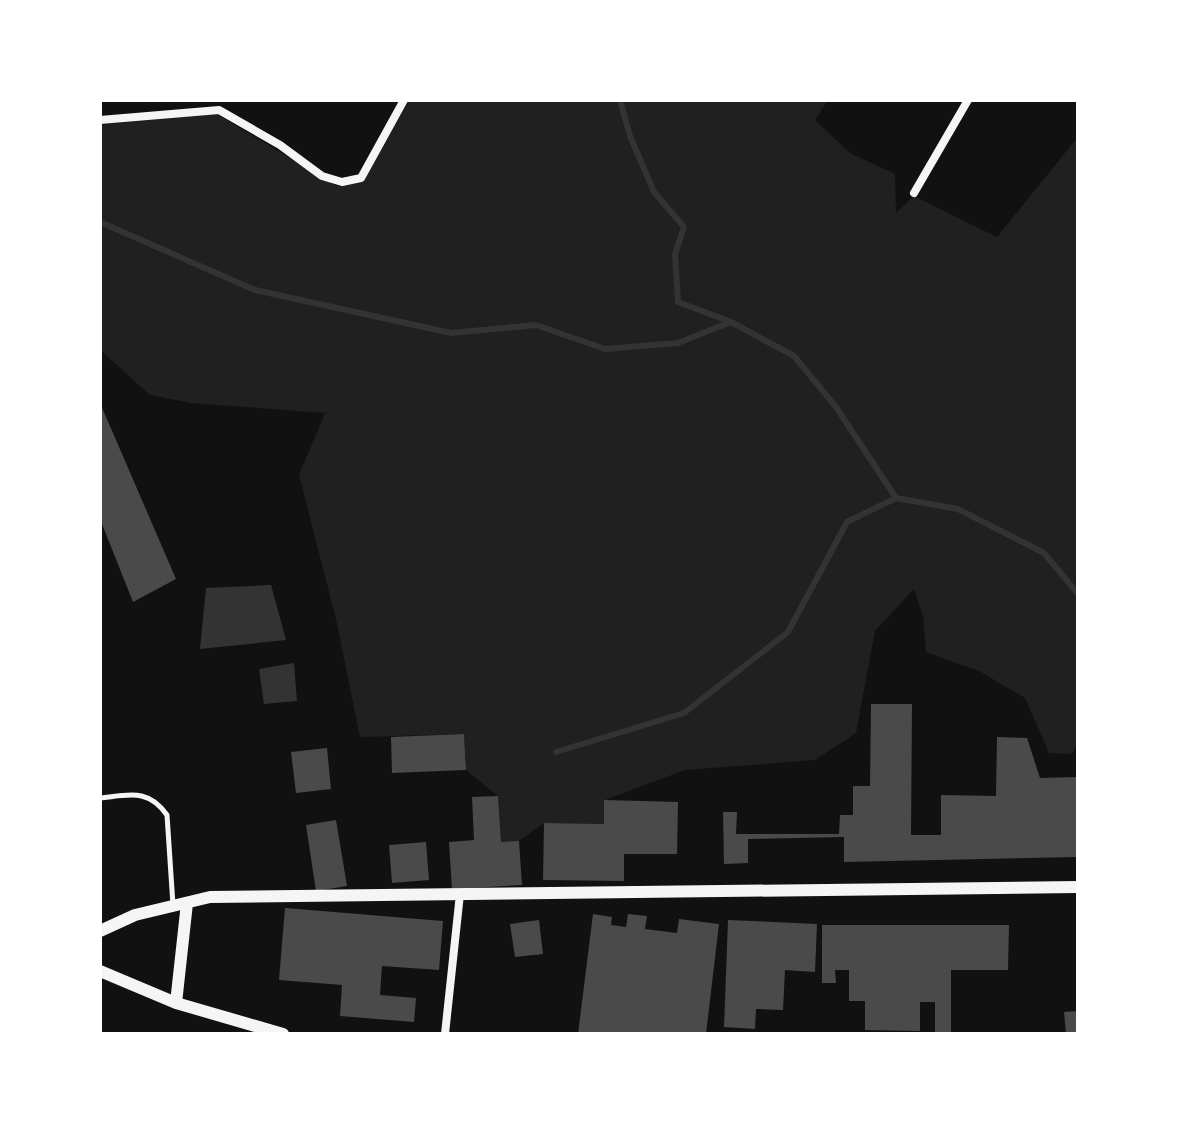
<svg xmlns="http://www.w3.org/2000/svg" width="1178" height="1134" font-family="Overpass,sans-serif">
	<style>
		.green { fill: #202020 }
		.water { fill: #333 }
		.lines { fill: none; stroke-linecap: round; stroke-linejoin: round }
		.stream { stroke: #333; stroke-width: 6 }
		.building { fill: #4a4a4a }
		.service { stroke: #f5f5f5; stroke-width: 5 }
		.minor { stroke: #f5f5f5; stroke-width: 8 }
		.secondary { stroke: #f5f5f5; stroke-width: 12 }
	</style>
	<rect width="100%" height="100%" fill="#111"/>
	<path class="green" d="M 410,100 L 828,100 L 815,120 L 850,153 L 895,174 L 896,213 L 914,196 L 997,237 L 1078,137 L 1078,742 L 1072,754 L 1049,753 L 1025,698 L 979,671 L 926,652 L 923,616 L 914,589 L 875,631 L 856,733 L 815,760 L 685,770 L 605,800 L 604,824 L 544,823 L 519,841 L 501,842 L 498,796 L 466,770 L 464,734 L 360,737 L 336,619 L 299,475 L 325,413 L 191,403 L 150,395 L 100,350 L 100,125 L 215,113 L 336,186 L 361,183 Z"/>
	<path class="water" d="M 271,585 L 286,640 L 200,649 L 206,588 Z
		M 294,663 L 297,701 L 264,704 L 259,669 Z"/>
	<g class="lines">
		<path class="stream" d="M 620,100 L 630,136 L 654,192 L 684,227 L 675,254 L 678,302 L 731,322 L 794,356 L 836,407 L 896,498 L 958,509 L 1044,553 L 1078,594
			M 100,222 L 255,290 L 451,333 L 536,325 L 605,349 L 678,343 L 731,322
			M 556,752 L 684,713 L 788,632 L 847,522 L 896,498"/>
	</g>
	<path class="building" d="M 100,403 L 176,579 L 133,602 L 100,519 Z
		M 871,704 L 912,704 L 911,835 L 941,835 L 941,795 L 996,796 L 997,737 L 1027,738 L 1040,778 L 1078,777 L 1078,857 L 844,862 L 844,837 L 748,839 L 748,863 L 724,864 L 723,812 L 737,812 L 736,834 L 839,834 L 840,815 L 853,815 L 853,786 L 870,786 Z
		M 464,734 L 466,770 L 392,773 L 391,737 Z
		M 327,748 L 331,789 L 296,793 L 291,752 Z
		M 498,796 L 501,842 L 519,841 L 522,885 L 452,889 L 449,842 L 474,840 L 472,797 Z
		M 604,800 L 678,802 L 677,854 L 624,854 L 624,881 L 543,880 L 544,823 L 604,824 Z
		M 336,820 L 347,886 L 316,891 L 306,825 Z
		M 426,842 L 429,880 L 392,883 L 389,845 Z
		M 285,908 L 443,921 L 439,970 L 382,966 L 380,995 L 416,998 L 414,1022 L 340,1016 L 342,985 L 279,980 Z
		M 593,914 L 612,917 L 611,925 L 626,927 L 628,914 L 647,916 L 645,929 L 677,933 L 679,919 L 719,924 L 706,1034 L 578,1034 Z
		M 539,920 L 543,954 L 515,957 L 510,924 Z
		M 728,920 L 817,924 L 815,972 L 785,970 L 783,1010 L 756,1009 L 755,1029 L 724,1027 Z
		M 822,925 L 1009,925 L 1008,970 L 951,970 L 951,1032 L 935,1032 L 935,1002 L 920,1002 L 920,1031 L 865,1030 L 865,1001 L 849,1001 L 849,970 L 835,970 L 836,983 L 822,983 Z
		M 1078,1011 L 1078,1034 L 1066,1034 L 1064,1012 Z"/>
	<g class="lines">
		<path class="service" d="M 100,798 C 129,795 148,788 167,815 L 173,905"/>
		<path class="minor" d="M 100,120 L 219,110 L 280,145 L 322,176 L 342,182 L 361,178 L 404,100
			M 914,193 L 968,100
			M 445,1034 L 460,894"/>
		<path class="secondary" d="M 100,931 L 135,915 L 210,897 L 1078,887
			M 100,971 L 176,1003 L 283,1034
			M 176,1003 L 187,903"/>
	</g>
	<rect width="1178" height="1134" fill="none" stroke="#ffffff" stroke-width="204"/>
</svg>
